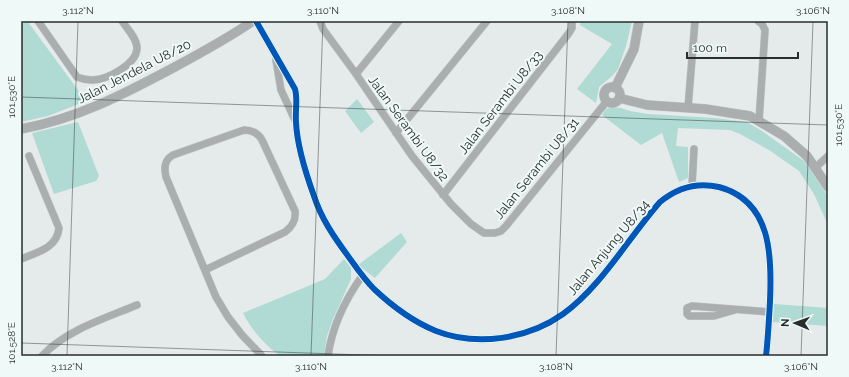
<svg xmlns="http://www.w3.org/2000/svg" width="849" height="377" font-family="Raleway,sans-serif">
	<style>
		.green { fill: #b0dad4 }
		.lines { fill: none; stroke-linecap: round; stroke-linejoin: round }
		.minor-casing { stroke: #c4c7c7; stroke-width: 8 }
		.tertiary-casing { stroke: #c4c7c7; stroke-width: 10 }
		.minor { stroke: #abaeae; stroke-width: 7 }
		.tertiary { stroke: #abaeae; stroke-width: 9 }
		.cycleway-casing { stroke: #effaf8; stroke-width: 8 }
		.cycleway { stroke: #0057b8; stroke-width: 6 }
		.ticks { fill: none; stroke: #292d2c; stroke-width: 1; stroke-opacity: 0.45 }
		.labels { text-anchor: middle; stroke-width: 4; stroke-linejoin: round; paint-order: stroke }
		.street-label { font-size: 13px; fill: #292d2c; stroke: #effaf8 }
		.neatline { fill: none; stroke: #292d2c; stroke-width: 1.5 }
		.ticks-label { font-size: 10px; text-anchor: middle; fill: #292d2c }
	</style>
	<rect width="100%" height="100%" fill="#e5eaea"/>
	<path class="green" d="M 581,21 L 632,21 L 626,46 L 618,69 L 612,76 L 599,87 L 596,103 L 577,89 L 612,44 L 580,25 Z
		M 28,22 L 86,101 L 48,116 L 21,122 L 21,24 Z
		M 357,99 L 374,122 L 361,133 L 345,111 Z
		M 612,107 L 621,108 L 630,111 L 648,114 L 715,118 L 747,122 L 762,131 L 804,161 L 828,196 L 828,225 L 814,194 L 799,171 L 769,150 L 740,134 L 730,130 L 678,128 L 676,146 L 688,147 L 688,178 L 679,182 L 662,133 L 641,145 L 602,115 L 606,109 Z
		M 78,122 L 99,176 L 96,181 L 54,194 L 32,133 Z
		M 401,233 L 407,242 L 375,278 L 358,265 Z
		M 344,259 L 351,268 L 351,279 L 333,319 L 327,336 L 324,356 L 281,356 C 267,348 250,328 243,313 L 325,279 Z
		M 774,304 L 828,308 L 828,326 L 773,322 Z"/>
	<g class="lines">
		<defs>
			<path id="minor" d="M 38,21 L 77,77 C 82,79 87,80 92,80 C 107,80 137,64 137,48 C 137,38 127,29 122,21
				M 256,21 L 295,89 C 298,100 295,111 296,122 C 297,145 306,174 314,196 C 321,218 334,237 348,256 C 356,267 364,279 374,289 C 392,306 414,322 436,331 C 477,347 528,339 563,314 C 601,287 629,237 660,202 C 677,188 697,182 719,187 C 772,201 772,257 770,301 C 769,320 768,338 766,356
				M 320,21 L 323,29 L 356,74 L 412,156 L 451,204 L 471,224 L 484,233 L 495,233 L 501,231 L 506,226 L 607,101
				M 758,21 L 762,24 L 765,30 L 759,121
				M 276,60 L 281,90 L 295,120
				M 356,74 L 399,21
				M 688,108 L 695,21
				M 396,133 L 487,21
				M 815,168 L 828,156
				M 692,186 L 694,149
				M 443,195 L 569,33 L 572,28 L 572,21
				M 21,259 C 38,252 57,248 59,228 L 29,156
				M 205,270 L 285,232 C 293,226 296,220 295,211 L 262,140 C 258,133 252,130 244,130 L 173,155 C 164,160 164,168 166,177 L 216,297 L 228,317 L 242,335 L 262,356
				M 735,310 L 714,316 L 689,316 L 687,314 L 687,308 L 692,306 L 769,312
				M 42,356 C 66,330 106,318 137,305
				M 328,356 C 332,327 345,300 362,276"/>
			<path id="tertiary" d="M604 95a8 8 0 1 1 16 0a8 8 0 1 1-16 0Z
				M 615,88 L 634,49 L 639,21
				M 619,98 L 647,105 L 705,109 L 750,116 L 784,136 L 807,156 L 828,187
				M 21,129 C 76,119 122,95 171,69 C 199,54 227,39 253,21"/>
		</defs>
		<use href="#minor" class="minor-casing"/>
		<use href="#tertiary" class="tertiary-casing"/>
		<use href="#minor" class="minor"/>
		<use href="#tertiary" class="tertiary"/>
		<defs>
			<path id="cycleway" d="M 256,21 L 295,89 C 298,100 295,111 296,122 C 297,145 306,174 314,196 C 321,218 334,237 348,256 C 356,267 364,279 374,289 C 392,306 414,322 436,331 C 477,347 528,339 563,314 C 601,287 629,237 660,202 C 677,188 697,182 719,187 C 772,201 772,257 770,301 C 769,320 768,338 766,356"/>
		</defs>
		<use href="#cycleway" class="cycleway-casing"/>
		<use href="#cycleway" class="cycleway"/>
	</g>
	<path class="ticks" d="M 21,97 L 828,125M 21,343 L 392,356M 67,356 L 78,21M 311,356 L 323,21M 556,356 L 568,21M 801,356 L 813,21"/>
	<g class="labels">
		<g class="street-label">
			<text transform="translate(134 71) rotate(-27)" y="5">Jalan Jendela U8/20</text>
			<text transform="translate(500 102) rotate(-52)" y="5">Jalan Serambi U8/33</text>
			<text transform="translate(409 128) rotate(54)" y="5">Jalan Serambi U8/32</text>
			<text transform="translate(536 168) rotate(-51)" y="5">Jalan Serambi U8/31</text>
			<text transform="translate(608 247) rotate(-50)" y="5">Jalan Anjung U8/34</text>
		</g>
	</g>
	<rect width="849" height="377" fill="none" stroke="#effaf8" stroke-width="44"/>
	<g transform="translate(795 323) rotate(272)" stroke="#effaf8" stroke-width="3" paint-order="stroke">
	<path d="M0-3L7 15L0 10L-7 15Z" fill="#292d2c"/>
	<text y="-6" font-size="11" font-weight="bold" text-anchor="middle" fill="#292d2c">N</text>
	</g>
	<path d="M687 52v6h111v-6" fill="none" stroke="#292d2c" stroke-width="2"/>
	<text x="693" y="52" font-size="12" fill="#292d2c" stroke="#effaf8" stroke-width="3" paint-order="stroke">100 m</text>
	<rect x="22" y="22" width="805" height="333" class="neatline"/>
	<g class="ticks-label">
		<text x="78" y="14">3.112°N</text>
		<text x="323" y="14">3.110°N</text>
		<text x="568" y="14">3.108°N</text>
		<text x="813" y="14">3.106°N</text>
		<text transform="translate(11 97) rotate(-90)" y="4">101.530°E</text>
		<text transform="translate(838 125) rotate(-90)" y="4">101.530°E</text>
		<text transform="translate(11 343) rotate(-90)" y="4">101.528°E</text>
		<text x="67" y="370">3.112°N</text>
		<text x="311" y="370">3.110°N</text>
		<text x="556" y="370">3.108°N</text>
		<text x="801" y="370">3.106°N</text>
	</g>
</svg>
